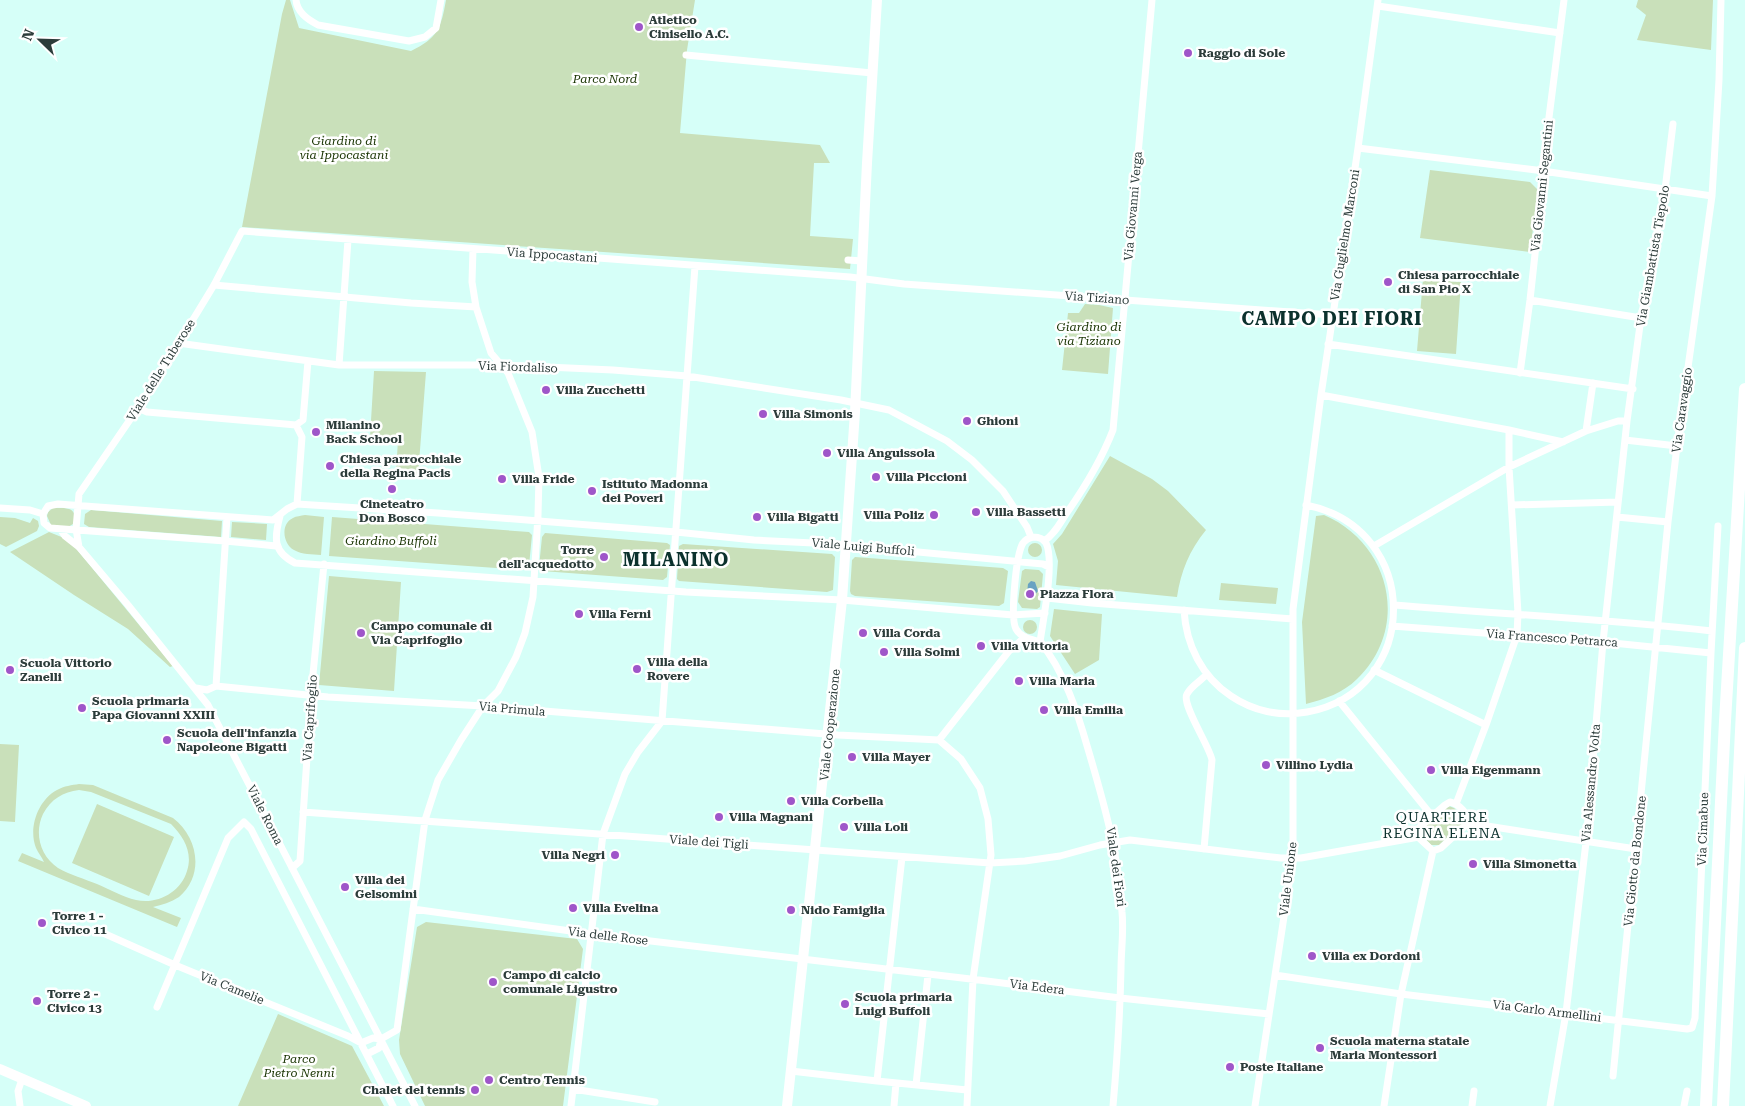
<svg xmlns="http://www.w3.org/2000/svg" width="1745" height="1106" font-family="'Roboto Serif',serif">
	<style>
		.green { fill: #c9e0ba; fill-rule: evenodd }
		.water { fill: #69a2c2 }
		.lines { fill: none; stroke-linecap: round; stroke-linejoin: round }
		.street { stroke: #fff; stroke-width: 7 }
		.secondary { stroke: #fff; stroke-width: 10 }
		.highway { stroke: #fff; stroke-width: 12 }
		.poi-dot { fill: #9f56c9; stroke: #fff; stroke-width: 2 }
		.labels { text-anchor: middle; stroke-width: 5; stroke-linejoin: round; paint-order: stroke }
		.poi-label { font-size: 12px; font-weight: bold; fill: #2c3c3a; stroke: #fff; text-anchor: start }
		.park-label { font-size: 12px; font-style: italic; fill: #183300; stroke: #fff }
		.street-label { font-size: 12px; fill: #2c3c3a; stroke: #fff }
		.neighbourhood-label { font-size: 14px; letter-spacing: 1px; fill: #0b312d; stroke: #fff }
		.district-label { font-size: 18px; font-weight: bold; letter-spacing: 1px; fill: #0b312d; stroke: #fff }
	</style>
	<rect width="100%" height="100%" fill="#d6fff8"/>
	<path class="green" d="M 286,0 L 290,0 L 299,28 L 411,51 C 438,38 441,28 446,0 L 695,0 L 687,50 L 680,133 L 820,145 L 830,163 L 814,163 L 810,236 L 853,239 L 850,269 L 242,227 L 282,14 Z
		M 1638,0 L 1713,0 L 1711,50 L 1637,40 L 1646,15 L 1636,7 Z
		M 1430,170 L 1530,182 L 1538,190 L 1530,252 L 1420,238 Z
		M 1423,279 L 1461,282 L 1456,354 L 1417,351 Z
		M 1085,304 L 1099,305 L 1113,308 L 1108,374 L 1062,370 L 1068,313 L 1079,313 Z
		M 374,371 L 426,372 L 418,476 L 396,474 L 398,439 L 370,437 Z
		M 1110,456 L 1152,479 L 1168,491 L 1206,530 C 1189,551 1181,571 1177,597 L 1056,585 L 1058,561 L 1053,544 L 1062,534 Z
		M 53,508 C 64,508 75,506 75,519 L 73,524 L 68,527 L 51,525 L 47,516 L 48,512 Z
		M 91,510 L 222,521 L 221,537 L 89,527 L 84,524 L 85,514 Z
		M 305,515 L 324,517 L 321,555 C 312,554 302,555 294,550 C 283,544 280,524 293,518 C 296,516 301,516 305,515 Z
		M 1324,515 C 1390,543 1411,627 1357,679 C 1343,693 1325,699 1306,704 L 1302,622 L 1316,516 Z
		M 0,517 L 15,518 L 30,523 L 33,518 L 38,521 L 39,526 L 37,531 L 6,547 L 0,544 Z
		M 332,517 L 529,532 L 532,535 L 529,566 L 525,570 L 329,556 Z
		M 232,522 L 267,524 L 266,540 L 231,537 Z
		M 49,532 L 64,538 L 74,546 L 173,666 L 170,667 L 128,629 L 74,595 L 10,552 Z
		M 545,533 L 667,543 L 670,545 L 667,577 L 663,580 L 542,571 L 539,567 L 542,537 Z
		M1028 550a7 7 0 1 1 14 0a7 7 0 1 1-14 0Z
		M 683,544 L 832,554 L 835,557 L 833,590 L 827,592 L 679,581 L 677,579 L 679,546 Z
		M 855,557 L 1003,568 L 1008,571 L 1004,603 L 999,606 L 855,596 L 851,594 L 850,591 L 852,560 Z
		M 1025,569 L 1039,570 L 1043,574 L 1040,607 L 1037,609 L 1022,608 L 1018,602 L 1022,571 Z
		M 329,576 L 401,582 L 394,691 L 319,685 Z
		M 1221,583 L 1278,588 L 1276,604 L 1219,600 Z
		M 1054,609 L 1102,614 L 1099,660 L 1075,674 L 1050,636 Z
		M1023 627a7 7 0 1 1 14 0a7 7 0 1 1-14 0Z
		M 0,744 L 19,745 L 15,822 L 0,821 Z
		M 79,784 L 93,785 L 173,818 C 198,837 205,875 179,897 C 171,902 162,905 153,907 L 181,918 L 177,927 L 18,861 L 22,853 L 44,862 C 42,857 38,853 36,848 C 28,828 38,800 57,790 C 64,786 72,785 79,784 ZM 79,790 L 91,792 L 171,824 C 184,837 193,853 187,871 C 181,892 157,905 136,900 C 123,897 109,889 97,884 C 85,879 70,875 58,868 C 40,856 34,833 43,814 C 51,799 63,792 79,790 Z
		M 97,804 L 174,837 L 149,896 L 72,863 Z
		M 1449,806 L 1454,808 L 1462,815 L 1463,823 L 1439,845 L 1431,845 L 1423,836 L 1423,828 Z
		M 426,922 L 577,939 L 583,949 L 563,1106 L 425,1106 L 400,1054 L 399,1040 L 417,927 Z
		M 278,1014 L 352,1046 L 384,1106 L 238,1106 Z"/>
	<path class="water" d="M 1031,581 L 1035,582 L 1038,591 L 1033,597 L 1030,596 L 1027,593 L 1028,584 Z"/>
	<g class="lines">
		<path class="street" d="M 296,0 C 297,12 307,19 318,25 L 409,41 L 425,37 L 436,28 L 441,0
			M 1378,6 L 1560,33
			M 686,55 L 872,73
			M 1358,148 L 1536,170 L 1712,196
			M 848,260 L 862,261
			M 214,285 L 411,303 L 476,307
			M 1530,300 L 1641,318
			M 178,343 L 339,365 L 501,365 L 613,370 L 687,376 L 841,400 L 889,410 L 947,441 L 972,460 L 1003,491 L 1027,527 L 1031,537
			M 1328,344 L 1633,389
			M 339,365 L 348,240
			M 1520,373 L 1530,300 L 1543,181 L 1542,172 L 1564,0
			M 1321,395 L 1509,430 L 1563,442
			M 138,408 L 147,412 L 296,425
			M 296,425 L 302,437 L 297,504
			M 296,425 L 303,420 L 308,361
			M 1586,431 L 1593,383
			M 1625,440 L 1677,446
			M 1512,505 L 1618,502
			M 0,508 L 30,510 L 43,514
			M 280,516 C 274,538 273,552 295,563 L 686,592 L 842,600 L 1013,615 L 1045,613
			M 1617,517 L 1668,522
			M 60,529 L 65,536 L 79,547 L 128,605 L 208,705 L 415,1106
			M 1033,537 C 1038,537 1043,538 1046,543 C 1055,561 1043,621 1040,642 C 1031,639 1021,638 1016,629 C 1010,618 1016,554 1023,543 C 1026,539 1029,538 1033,537 Z
			M 1044,541 C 1054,535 1060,523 1066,514 C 1085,487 1101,461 1113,430 L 1152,0
			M 276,546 L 225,541 L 50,528 L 44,523 L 43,514 L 48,506 L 58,504 L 273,520 L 287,509 L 297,504 L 438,513 L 676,532 L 754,540 L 834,544 L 1043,564 L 1049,567
			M 1374,546 L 1509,467 L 1586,431 L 1618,421 L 1627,421
			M 79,547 L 76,529 L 79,494 L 138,408 L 197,313 L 214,285 L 242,231 L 850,277 L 904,284 L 1332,315
			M 1047,598 L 1092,603 L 1293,619
			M 1394,605 C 1500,614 1606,619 1712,631
			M 1184,610 C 1186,645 1202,677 1231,696 C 1253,711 1280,717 1307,712 C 1422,691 1423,528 1306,505
			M 1392,626 L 1603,642 L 1711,653
			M 1040,642 C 1064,670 1078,714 1088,749 C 1104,803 1119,856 1122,912 C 1124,931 1121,951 1121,969 C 1120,1015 1117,1061 1113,1106
			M 1374,670 L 1486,725
			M 216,686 L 227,517
			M 196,688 L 207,690 L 216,686 L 328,697 L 483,706 L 838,735 L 939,740 L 961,759 L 980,788 L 988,819 L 991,855 L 973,979 L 967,1106
			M 1339,701 L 1432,816
			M 939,740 L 1009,651 L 1025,637
			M 1450,802 C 1459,804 1469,814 1468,823 L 1441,848 L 1433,851 L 1420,839 L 1418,831 L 1420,827 L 1445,805 Z
			M 1456,804 L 1486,725 L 1517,635 L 1518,613 L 1509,467 L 1509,430
			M 303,812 L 990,863 L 1025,861 L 1060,856 L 1100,845 L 1130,840 L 1281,858 L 1301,858 L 1419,837
			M 1468,823 L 1636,849
			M 1204,849 L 1212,760 C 1209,745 1181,704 1187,694 C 1191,686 1201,681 1207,674
			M 292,868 L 300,861 L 312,684 L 324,564
			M 413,909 L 592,934 L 979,980 L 1120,998 L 1269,1014
			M 103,933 L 175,965 L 348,1036 L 361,1043
			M 1275,975 L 1401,994 L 1687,1029 L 1692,1028 L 1695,1018 L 1711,653 L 1718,526
			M 157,1007 L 228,838 L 244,822 L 251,829 L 393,1106
			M 381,1039 L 397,1030 L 425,820 L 438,780 L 461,740 L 483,706 L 498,691 L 516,657 L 525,633 L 533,597 L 538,515 L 539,477 L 532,432 L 508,373 L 491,353 L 476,307 L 472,282 L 473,249
			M 361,1043 L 373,1038 L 381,1039
			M 367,1054 L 379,1048 L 381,1039
			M 791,1071 L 877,1081 L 967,1090
			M 1613,1076 L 1668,522 L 1677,446 L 1712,196 L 1719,80 L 1721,0
			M 877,1081 L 902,857
			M 916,1085 L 928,975
			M 573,1089 L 655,1102
			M 20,1106 L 18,1091 L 22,1079
			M 571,1106 L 603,834 L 625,774 L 638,752 L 662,721 L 695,266
			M 894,1106 L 896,1083
			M 1255,1106 L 1293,858 L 1293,609 L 1321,395 L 1358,148 L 1378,0
			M 1384,1106 L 1401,994 L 1433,851
			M 1472,1106 L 1474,1091
			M 1550,1106 L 1566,1013 L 1586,842 L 1603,642 L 1627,421 L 1641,318 L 1665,190 L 1673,124
			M 1684,1106 L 1687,1091"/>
		<path class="secondary" d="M 0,1069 L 86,1106
			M 787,1106 L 842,600 L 855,412 L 867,163 L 877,0"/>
		<path class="highway" d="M 1706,1106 L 1725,721 L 1745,389
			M 1723,1106 L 1745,648"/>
	</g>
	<g class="poi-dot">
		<circle cx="639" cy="27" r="5"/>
		<circle cx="1188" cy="53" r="5"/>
		<circle cx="1388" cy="282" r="5"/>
		<circle cx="546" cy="390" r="5"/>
		<circle cx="763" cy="414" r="5"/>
		<circle cx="967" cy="421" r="5"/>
		<circle cx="316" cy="432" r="5"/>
		<circle cx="827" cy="453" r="5"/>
		<circle cx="330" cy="466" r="5"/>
		<circle cx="876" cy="477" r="5"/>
		<circle cx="502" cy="479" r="5"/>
		<circle cx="392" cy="489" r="5"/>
		<circle cx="592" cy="491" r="5"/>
		<circle cx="976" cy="512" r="5"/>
		<circle cx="934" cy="515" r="5"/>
		<circle cx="757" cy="517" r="5"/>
		<circle cx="604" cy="557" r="5"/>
		<circle cx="1030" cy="594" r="5"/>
		<circle cx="579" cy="614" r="5"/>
		<circle cx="361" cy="633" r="5"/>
		<circle cx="863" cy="633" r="5"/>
		<circle cx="981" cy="646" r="5"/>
		<circle cx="884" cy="652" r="5"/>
		<circle cx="637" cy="669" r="5"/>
		<circle cx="10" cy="670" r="5"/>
		<circle cx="1019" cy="681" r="5"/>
		<circle cx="82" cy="708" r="5"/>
		<circle cx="1044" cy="710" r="5"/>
		<circle cx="167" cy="740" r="5"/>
		<circle cx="852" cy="757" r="5"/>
		<circle cx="1266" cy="765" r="5"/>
		<circle cx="1431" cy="770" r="5"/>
		<circle cx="791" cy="801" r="5"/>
		<circle cx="719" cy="817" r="5"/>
		<circle cx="844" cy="827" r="5"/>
		<circle cx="615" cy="855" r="5"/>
		<circle cx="1473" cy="864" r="5"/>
		<circle cx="345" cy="887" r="5"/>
		<circle cx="573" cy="908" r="5"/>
		<circle cx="791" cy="910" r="5"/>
		<circle cx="42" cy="923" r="5"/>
		<circle cx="1312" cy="956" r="5"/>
		<circle cx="493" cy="982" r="5"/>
		<circle cx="37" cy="1001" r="5"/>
		<circle cx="845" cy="1004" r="5"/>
		<circle cx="1320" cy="1048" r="5"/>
		<circle cx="1230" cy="1067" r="5"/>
		<circle cx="489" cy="1080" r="5"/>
		<circle cx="475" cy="1090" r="5"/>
	</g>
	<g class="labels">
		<g class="poi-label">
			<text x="649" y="24">Atletico<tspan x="649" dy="14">Cinisello A.C.</tspan></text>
			<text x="1198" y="57">Raggio di Sole</text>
			<text x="1398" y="279">Chiesa parrocchiale<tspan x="1398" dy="14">di San Pio X</tspan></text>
			<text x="556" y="394">Villa Zucchetti</text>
			<text x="773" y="418">Villa Simonis</text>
			<text x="977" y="425">Ghioni</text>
			<text x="326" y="429">Milanino<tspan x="326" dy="14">Back School</tspan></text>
			<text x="837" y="457">Villa Anguissola</text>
			<text x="340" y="463">Chiesa parrocchiale<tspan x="340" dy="14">della Regina Pacis</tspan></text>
			<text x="886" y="481">Villa Piccioni</text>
			<text x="512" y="483">Villa Fride</text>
			<text x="602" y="488">Istituto Madonna<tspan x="602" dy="14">dei Poveri</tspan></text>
			<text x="392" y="508" text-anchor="middle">Cineteatro<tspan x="392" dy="14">Don Bosco</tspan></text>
			<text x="986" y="516">Villa Bassetti</text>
			<text x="924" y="519" text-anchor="end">Villa Poliz</text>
			<text x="767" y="521">Villa Bigatti</text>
			<text x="594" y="554" text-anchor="end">Torre<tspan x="594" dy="14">dell'acquedotto</tspan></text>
			<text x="1040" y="598">Piazza Flora</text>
			<text x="589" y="618">Villa Ferni</text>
			<text x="371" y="630">Campo comunale di<tspan x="371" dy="14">Via Caprifoglio</tspan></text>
			<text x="873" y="637">Villa Corda</text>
			<text x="991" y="650">Villa Vittoria</text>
			<text x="894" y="656">Villa Solmi</text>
			<text x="647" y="666">Villa della<tspan x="647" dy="14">Rovere</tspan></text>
			<text x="20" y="667">Scuola Vittorio<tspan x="20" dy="14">Zanelli</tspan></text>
			<text x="1029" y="685">Villa Maria</text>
			<text x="92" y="705">Scuola primaria<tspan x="92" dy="14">Papa Giovanni XXIII</tspan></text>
			<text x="1054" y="714">Villa Emilia</text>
			<text x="177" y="737">Scuola dell'infanzia<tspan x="177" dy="14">Napoleone Bigatti</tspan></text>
			<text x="862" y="761">Villa Mayer</text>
			<text x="1276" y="769">Villino Lydia</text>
			<text x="1441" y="774">Villa Eigenmann</text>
			<text x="801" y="805">Villa Corbella</text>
			<text x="729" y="821">Villa Magnani</text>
			<text x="854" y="831">Villa Loli</text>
			<text x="605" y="859" text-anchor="end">Villa Negri</text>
			<text x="1483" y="868">Villa Simonetta</text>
			<text x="355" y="884">Villa dei<tspan x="355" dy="14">Gelsomini</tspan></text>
			<text x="583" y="912">Villa Evelina</text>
			<text x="801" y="914">Nido Famiglia</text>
			<text x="52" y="920">Torre 1 -<tspan x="52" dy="14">Civico 11</tspan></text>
			<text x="1322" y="960">Villa ex Dordoni</text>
			<text x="503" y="979">Campo di calcio<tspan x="503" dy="14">comunale Ligustro</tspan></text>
			<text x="47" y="998">Torre 2 -<tspan x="47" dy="14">Civico 13</tspan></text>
			<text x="855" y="1001">Scuola primaria<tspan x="855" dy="14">Luigi Buffoli</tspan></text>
			<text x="1330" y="1045">Scuola materna statale<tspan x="1330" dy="14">Maria Montessori</tspan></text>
			<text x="1240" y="1071">Poste Italiane</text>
			<text x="499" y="1084">Centro Tennis</text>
			<text x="465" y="1094" text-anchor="end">Chalet del tennis</text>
		</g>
		<g class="park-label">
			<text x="605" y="83">Parco Nord</text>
			<text x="344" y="145">Giardino di<tspan x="344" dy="14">via Ippocastani</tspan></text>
			<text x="1089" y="331">Giardino di<tspan x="1089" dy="14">via Tiziano</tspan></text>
			<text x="391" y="545">Giardino Buffoli</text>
			<text x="299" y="1063">Parco<tspan x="299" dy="14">Pietro Nenni</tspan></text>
		</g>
		<g class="street-label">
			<text transform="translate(1542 186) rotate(-84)" y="4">Via Giovanni Segantini</text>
			<text transform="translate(1133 206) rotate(-85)" y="4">Via Giovanni Verga</text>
			<text transform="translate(1345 235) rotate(-81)" y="4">Via Guglielmo Marconi</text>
			<text transform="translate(552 255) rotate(4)" y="4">Via Ippocastani</text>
			<text transform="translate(1653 256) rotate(-80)" y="4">Via Giambattista Tiepolo</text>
			<text transform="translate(1097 298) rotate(4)" y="4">Via Tiziano</text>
			<text transform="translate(518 367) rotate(2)" y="4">Via Fiordaliso</text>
			<text transform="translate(161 370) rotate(-58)" y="4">Viale delle Tuberose</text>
			<text transform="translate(1682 410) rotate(-82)" y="4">Via Caravaggio</text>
			<text transform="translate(863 547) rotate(5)" y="4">Viale Luigi Buffoli</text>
			<text transform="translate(1552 638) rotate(4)" y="4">Via Francesco Petrarca</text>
			<text transform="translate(512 709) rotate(5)" y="4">Via Primula</text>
			<text transform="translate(310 718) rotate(-86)" y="4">Via Caprifoglio</text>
			<text transform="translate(830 725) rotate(-84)" y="4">Viale Cooperazione</text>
			<text transform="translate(1591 783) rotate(-85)" y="4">Via Alessandro Volta</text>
			<text transform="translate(265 815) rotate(63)" y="4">Viale Roma</text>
			<text transform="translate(1703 829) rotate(-88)" y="4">Via Cimabue</text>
			<text transform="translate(709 842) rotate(4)" y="4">Viale dei Tigli</text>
			<text transform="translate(1635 861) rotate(-84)" y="4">Via Giotto da Bondone</text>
			<text transform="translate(1116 867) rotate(82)" y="4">Viale dei Fiori</text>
			<text transform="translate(1288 879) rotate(-83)" y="4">Viale Unione</text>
			<text transform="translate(608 936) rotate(7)" y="4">Via delle Rose</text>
			<text transform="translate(1037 987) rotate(7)" y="4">Via Edera</text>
			<text transform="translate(232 988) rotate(22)" y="4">Via Camelie</text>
			<text transform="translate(1547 1011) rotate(7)" y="4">Via Carlo Armellini</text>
		</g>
		<g class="neighbourhood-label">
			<text x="1442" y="822">QUARTIERE<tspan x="1442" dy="16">REGINA ELENA</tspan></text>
		</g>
		<g class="district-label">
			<text x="1332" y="325">CAMPO DEI FIORI</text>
			<text x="676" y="566">MILANINO</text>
		</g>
	</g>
	<g transform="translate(40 40) rotate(293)" stroke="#ffffff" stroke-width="4" paint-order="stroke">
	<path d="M0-4L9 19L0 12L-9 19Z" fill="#2c3c3a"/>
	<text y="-8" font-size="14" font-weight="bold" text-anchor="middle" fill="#2c3c3a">N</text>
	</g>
</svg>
